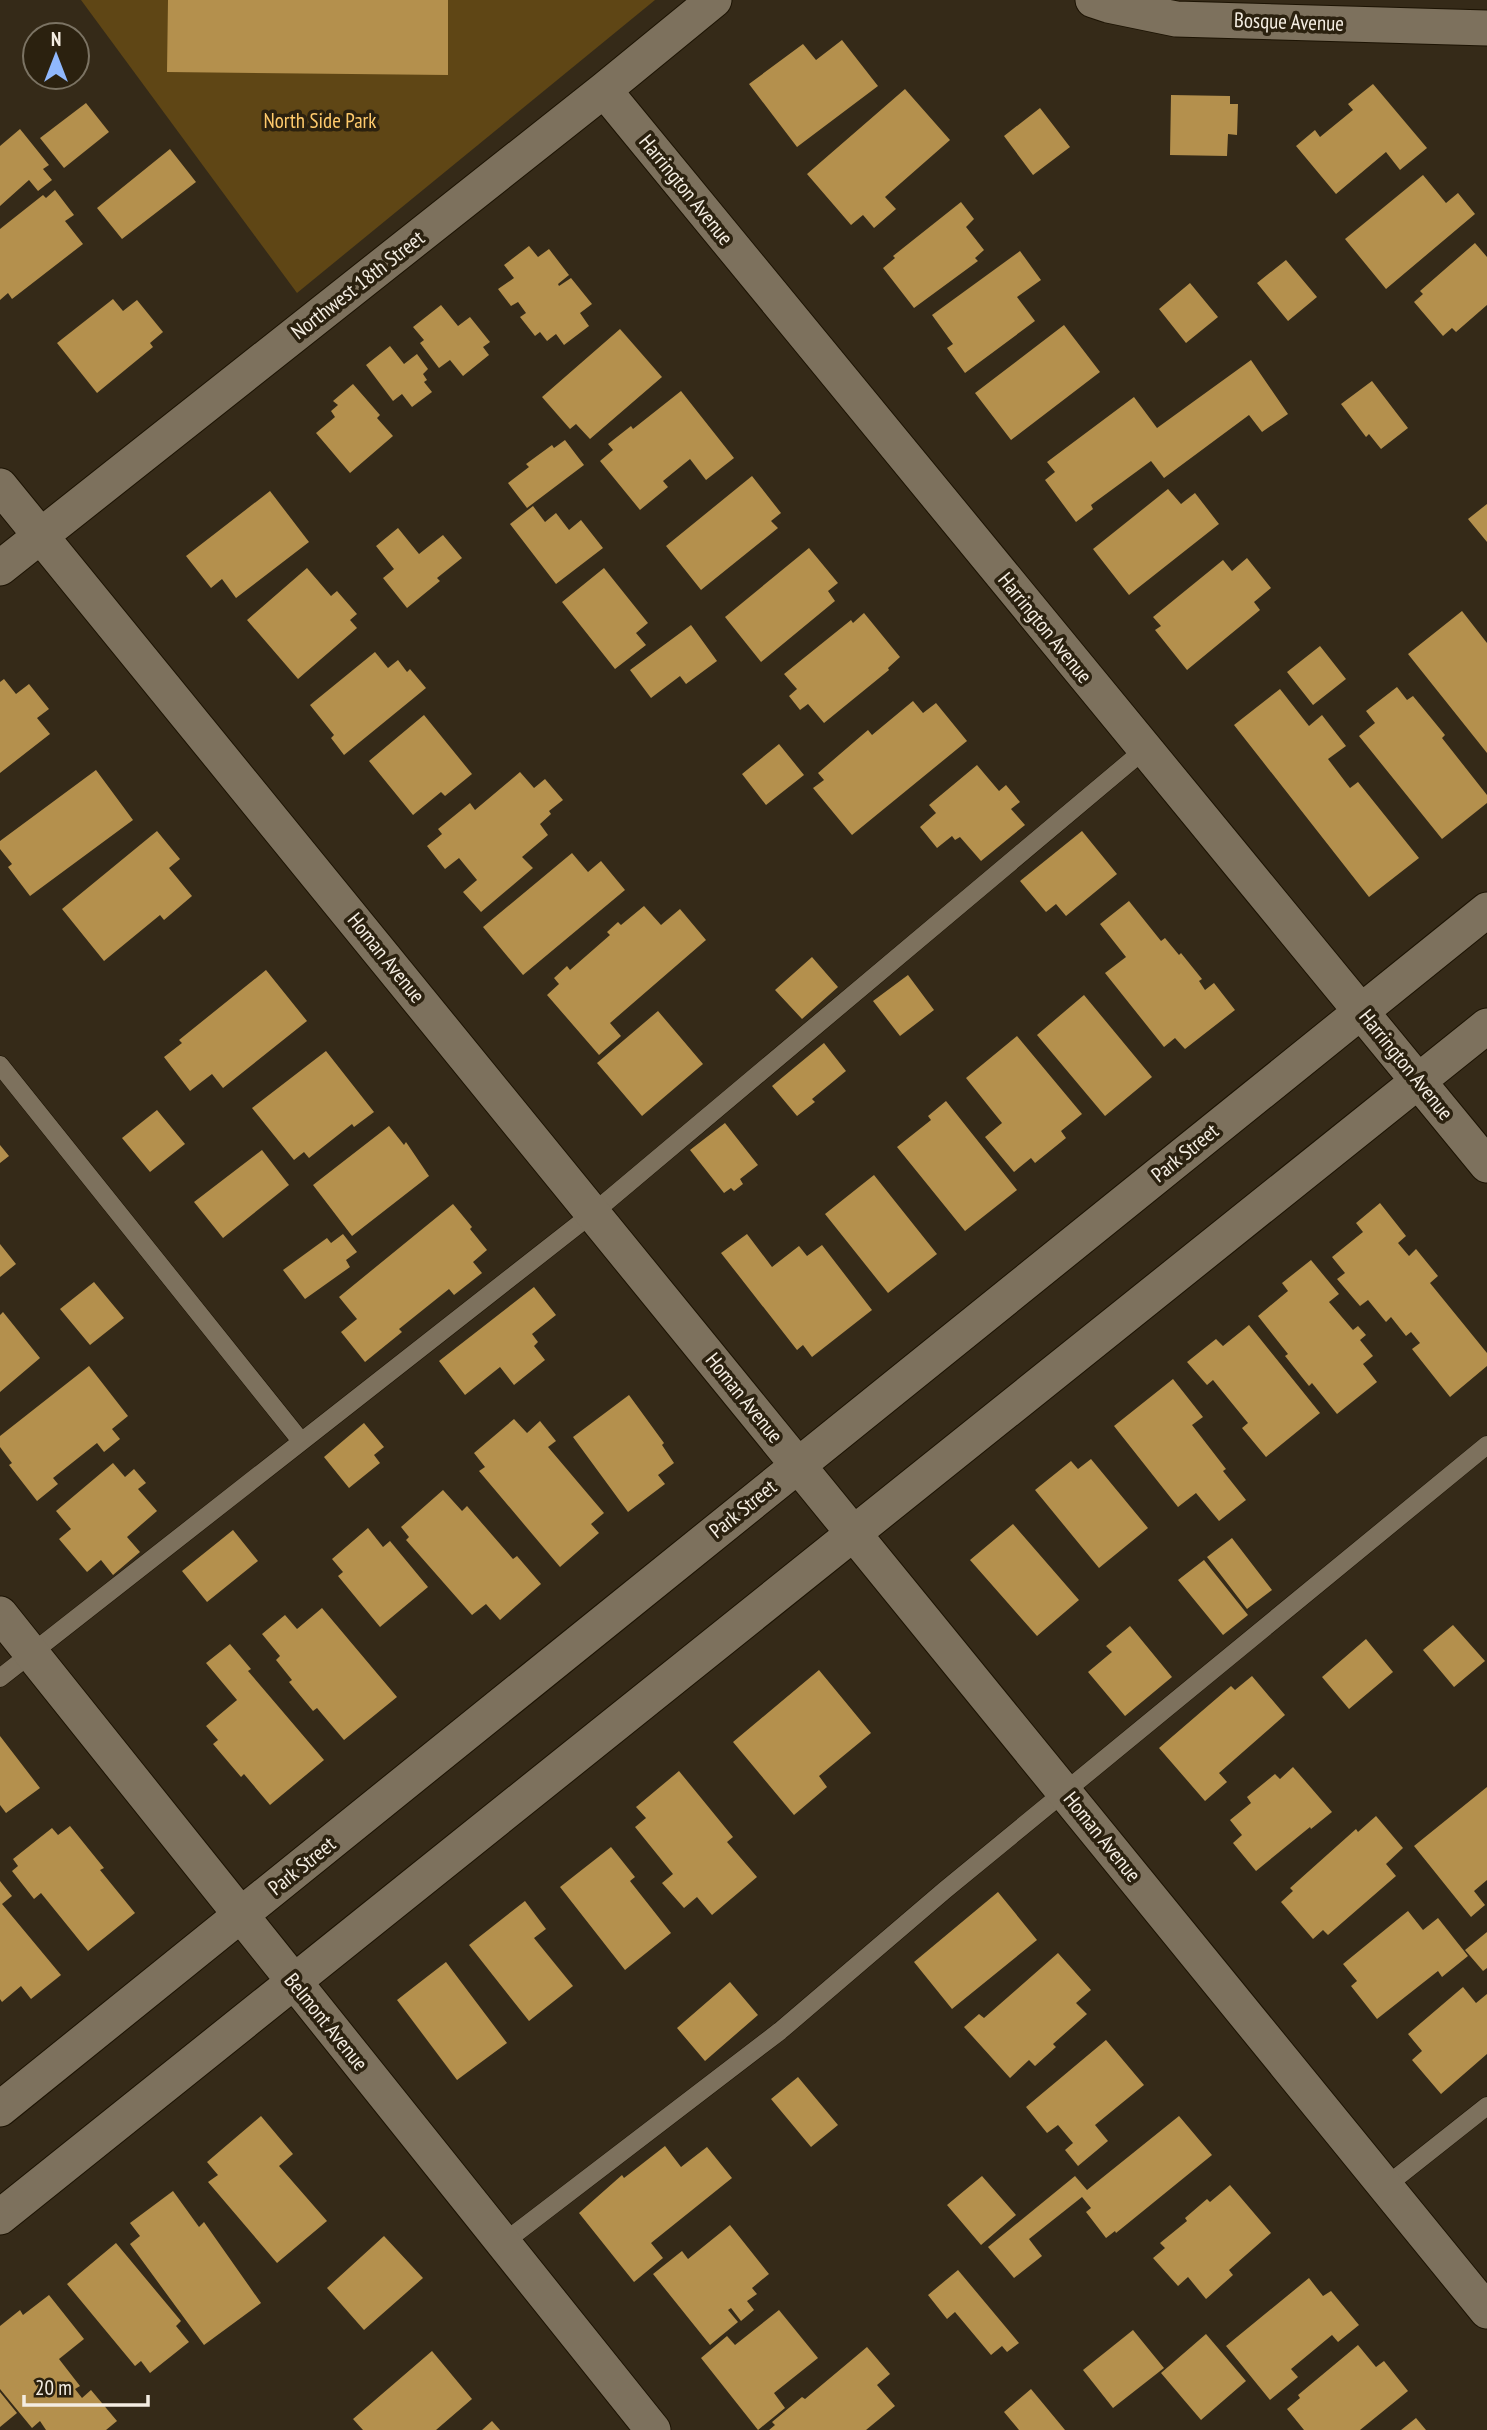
<svg xmlns="http://www.w3.org/2000/svg" width="1487" height="2430" font-family="'PT Sans Narrow',sans-serif">
	<style>
		.green { fill: #5f4615 }
		.building { fill: #b4904d }
		.lines { fill: none; stroke-linecap: round; stroke-linejoin: round }
		.service-casing { stroke: #1c1303; stroke-width: 19 }
		.minor-casing { stroke: #1c1303; stroke-width: 37 }
		.service { stroke: #7d715d; stroke-width: 18 }
		.minor { stroke: #7d715d; stroke-width: 35 }
		.labels { text-anchor: middle; stroke-width: 7; stroke-linejoin: round; paint-order: stroke }
		.street-label { font-size: 21px; fill: #f4ede2; stroke: #2b210f }
		.park-label { font-size: 21px; fill: #feca6c; stroke: #2b210f }
	</style>
	<rect width="100%" height="100%" fill="#352a18"/>
	<path class="green" d="M 81,0 L 655,0 L 297,293 Z"/>
	<path class="building" d="M 168,0 L 448,0 L 448,75 L 167,72 Z
		M 842,40 L 878,86 L 797,147 L 749,84 L 803,44 L 816,60 Z
		M 1373,84 L 1427,148 L 1400,170 L 1386,152 L 1336,194 L 1296,146 L 1315,130 L 1320,137 L 1353,110 L 1348,104 Z
		M 905,89 L 950,140 L 885,197 L 896,209 L 874,228 L 863,215 L 851,225 L 807,174 Z
		M 1171,95 L 1230,96 L 1230,104 L 1238,104 L 1237,135 L 1228,134 L 1227,156 L 1170,155 Z
		M 86,103 L 109,132 L 64,168 L 40,138 Z
		M 1040,108 L 1070,147 L 1033,175 L 1004,136 Z
		M 20,129 L 49,165 L 43,169 L 52,180 L 38,191 L 29,180 L 0,206 L 0,146 Z
		M 170,149 L 196,182 L 122,239 L 97,208 Z
		M 1423,175 L 1446,203 L 1458,193 L 1475,214 L 1386,289 L 1345,239 Z
		M 55,190 L 74,215 L 65,221 L 83,244 L 12,299 L 8,293 L 0,300 L 0,229 L 43,195 L 46,198 Z
		M 961,202 L 974,219 L 966,227 L 984,250 L 975,258 L 978,261 L 914,308 L 883,268 L 895,258 L 893,256 Z
		M 1475,243 L 1487,257 L 1487,305 L 1456,332 L 1452,328 L 1443,336 L 1414,302 L 1423,294 L 1420,291 Z
		M 529,246 L 538,257 L 549,249 L 569,275 L 558,284 L 559,286 L 571,278 L 592,304 L 580,313 L 589,326 L 564,345 L 556,334 L 547,341 L 540,332 L 535,336 L 520,317 L 526,313 L 518,302 L 511,306 L 498,289 L 514,278 L 504,265 Z
		M 1020,251 L 1041,280 L 1017,297 L 1035,321 L 965,373 L 947,348 L 953,344 L 932,315 Z
		M 1286,260 L 1317,297 L 1288,321 L 1257,283 Z
		M 1190,283 L 1218,317 L 1186,343 L 1159,309 Z
		M 113,299 L 123,311 L 137,300 L 163,332 L 150,343 L 153,347 L 97,393 L 57,343 Z
		M 441,305 L 458,326 L 470,317 L 490,342 L 483,347 L 489,355 L 463,376 L 450,360 L 439,368 L 420,343 L 424,340 L 413,327 Z
		M 1064,325 L 1100,372 L 1011,440 L 975,393 Z
		M 620,329 L 662,377 L 590,439 L 576,424 L 570,429 L 542,397 Z
		M 390,346 L 404,364 L 417,354 L 428,369 L 423,374 L 427,380 L 424,382 L 432,392 L 412,407 L 402,394 L 393,401 L 366,365 Z
		M 1251,360 L 1288,414 L 1262,432 L 1249,415 L 1164,478 L 1151,461 L 1091,505 L 1093,509 L 1076,522 L 1045,480 L 1055,472 L 1047,462 L 1134,397 L 1157,428 Z
		M 1372,381 L 1408,428 L 1381,449 L 1369,434 L 1366,437 L 1341,404 Z
		M 353,384 L 380,415 L 377,418 L 393,436 L 350,473 L 316,433 L 335,417 L 331,411 L 338,405 L 333,401 Z
		M 681,391 L 734,458 L 706,480 L 690,459 L 663,481 L 668,487 L 640,510 L 600,461 L 613,450 L 608,444 L 631,426 L 633,429 Z
		M 565,440 L 584,465 L 527,508 L 508,483 L 529,467 L 526,464 L 552,445 L 554,448 Z
		M 752,476 L 781,513 L 771,521 L 778,528 L 701,590 L 666,546 Z
		M 1168,489 L 1181,504 L 1195,493 L 1219,524 L 1129,595 L 1093,549 Z
		M 270,491 L 309,542 L 236,598 L 222,579 L 211,588 L 186,556 Z
		M 1487,504 L 1487,542 L 1468,519 Z
		M 533,506 L 545,522 L 556,513 L 569,530 L 581,520 L 603,548 L 556,584 L 510,524 Z
		M 398,528 L 419,554 L 443,535 L 462,558 L 437,578 L 440,581 L 407,608 L 383,578 L 394,569 L 376,546 Z
		M 809,548 L 838,583 L 828,591 L 835,601 L 761,662 L 725,617 Z
		M 1247,558 L 1271,588 L 1254,602 L 1260,610 L 1187,670 L 1155,630 L 1161,626 L 1153,617 L 1223,560 L 1232,571 Z
		M 307,568 L 331,596 L 337,591 L 357,614 L 350,620 L 357,628 L 298,679 L 247,620 Z
		M 604,568 L 648,623 L 636,633 L 646,645 L 615,669 L 562,602 Z
		M 1462,611 L 1487,643 L 1487,753 L 1408,654 Z
		M 864,613 L 900,657 L 888,668 L 889,670 L 824,723 L 808,704 L 800,710 L 789,696 L 797,689 L 784,674 L 851,620 L 853,623 Z
		M 691,625 L 717,661 L 686,684 L 680,676 L 651,698 L 630,670 Z
		M 1320,646 L 1346,679 L 1313,705 L 1287,672 Z
		M 375,652 L 388,668 L 398,660 L 407,672 L 410,669 L 426,688 L 344,755 L 331,738 L 334,735 L 310,705 Z
		M 4,679 L 16,694 L 29,684 L 49,709 L 37,718 L 50,734 L 0,773 L 0,682 Z
		M 1397,687 L 1407,700 L 1413,696 L 1445,735 L 1442,738 L 1487,795 L 1487,803 L 1442,839 L 1359,736 L 1375,723 L 1366,711 Z
		M 1280,689 L 1309,726 L 1322,715 L 1346,746 L 1328,759 L 1350,788 L 1358,782 L 1419,858 L 1369,897 L 1234,725 Z
		M 913,701 L 923,713 L 936,703 L 967,741 L 852,835 L 813,788 L 824,780 L 818,773 L 868,730 L 872,735 Z
		M 424,715 L 472,774 L 445,796 L 441,792 L 413,815 L 369,761 Z
		M 779,744 L 804,775 L 766,805 L 742,774 Z
		M 977,765 L 999,791 L 1006,785 L 1020,802 L 1011,809 L 1025,825 L 981,861 L 960,837 L 955,840 L 952,836 L 937,848 L 920,827 L 936,813 L 929,805 Z
		M 96,770 L 133,820 L 30,896 L 8,867 L 12,864 L 0,849 L 0,841 Z
		M 520,772 L 534,788 L 545,779 L 563,800 L 549,811 L 551,814 L 540,824 L 548,835 L 522,857 L 533,868 L 481,912 L 463,892 L 477,880 L 459,858 L 445,869 L 427,846 L 442,834 L 438,829 L 470,803 L 475,810 Z
		M 157,831 L 180,859 L 169,868 L 192,896 L 164,920 L 160,915 L 104,961 L 62,909 Z
		M 1082,831 L 1117,874 L 1066,916 L 1056,904 L 1046,912 L 1020,881 Z
		M 572,853 L 588,872 L 601,861 L 625,890 L 523,975 L 483,927 Z
		M 1129,901 L 1161,941 L 1165,938 L 1179,955 L 1181,953 L 1202,979 L 1199,981 L 1205,990 L 1214,983 L 1235,1010 L 1185,1049 L 1175,1038 L 1164,1047 L 1105,973 L 1126,957 L 1100,924 Z
		M 644,906 L 661,925 L 680,909 L 706,940 L 610,1023 L 621,1036 L 599,1055 L 547,995 L 559,984 L 554,978 L 567,966 L 570,970 L 610,935 L 607,932 L 618,922 L 621,925 Z
		M 812,957 L 838,987 L 802,1019 L 775,990 Z
		M 266,970 L 307,1021 L 223,1088 L 212,1074 L 190,1091 L 164,1057 L 182,1043 L 179,1040 Z
		M 908,975 L 934,1010 L 900,1036 L 873,1001 Z
		M 1084,995 L 1152,1077 L 1105,1116 L 1037,1035 Z
		M 658,1011 L 703,1064 L 642,1116 L 597,1063 Z
		M 1017,1036 L 1082,1114 L 1061,1131 L 1066,1138 L 1035,1163 L 1031,1158 L 1014,1172 L 985,1137 L 1002,1123 L 966,1078 Z
		M 824,1043 L 846,1071 L 812,1099 L 815,1102 L 797,1116 L 772,1086 Z
		M 326,1051 L 374,1112 L 354,1127 L 352,1124 L 309,1158 L 304,1152 L 294,1160 L 252,1108 Z
		M 946,1101 L 1017,1190 L 965,1231 L 897,1147 L 931,1120 L 928,1116 Z
		M 157,1110 L 185,1144 L 150,1172 L 122,1138 Z
		M 725,1123 L 758,1165 L 740,1179 L 743,1184 L 734,1191 L 731,1188 L 724,1193 L 690,1150 Z
		M 389,1126 L 404,1145 L 406,1142 L 429,1176 L 352,1236 L 313,1185 Z
		M 0,1145 L 9,1156 L 0,1163 Z
		M 262,1150 L 289,1185 L 223,1238 L 194,1202 Z
		M 874,1175 L 937,1254 L 888,1293 L 825,1214 Z
		M 1380,1203 L 1406,1236 L 1398,1243 L 1409,1256 L 1416,1249 L 1438,1276 L 1430,1283 L 1487,1353 L 1487,1366 L 1450,1397 L 1412,1349 L 1420,1343 L 1411,1332 L 1406,1336 L 1391,1317 L 1386,1322 L 1368,1300 L 1360,1306 L 1337,1279 L 1345,1273 L 1332,1257 L 1363,1232 L 1356,1223 Z
		M 453,1204 L 472,1227 L 470,1229 L 487,1250 L 473,1262 L 482,1273 L 454,1295 L 449,1289 L 399,1329 L 402,1332 L 365,1362 L 341,1332 L 357,1319 L 339,1297 Z
		M 343,1234 L 357,1252 L 346,1260 L 350,1267 L 305,1299 L 283,1270 L 327,1238 L 331,1243 Z
		M 747,1234 L 772,1267 L 799,1246 L 807,1256 L 822,1245 L 872,1310 L 812,1357 L 803,1345 L 797,1350 L 721,1253 Z
		M 0,1244 L 16,1264 L 0,1277 Z
		M 1311,1260 L 1339,1294 L 1329,1302 L 1353,1330 L 1358,1326 L 1366,1335 L 1360,1340 L 1373,1356 L 1363,1364 L 1377,1382 L 1337,1414 L 1312,1383 L 1309,1386 L 1285,1356 L 1288,1354 L 1258,1316 L 1288,1291 L 1282,1283 Z
		M 94,1282 L 124,1318 L 90,1345 L 60,1309 Z
		M 534,1287 L 556,1315 L 532,1334 L 538,1342 L 534,1346 L 545,1360 L 514,1385 L 500,1367 L 465,1395 L 439,1361 Z
		M 3,1312 L 40,1358 L 0,1392 L 0,1315 Z
		M 1249,1325 L 1320,1413 L 1266,1457 L 1242,1428 L 1248,1423 L 1213,1380 L 1207,1385 L 1187,1362 L 1216,1339 L 1223,1346 Z
		M 89,1366 L 128,1416 L 112,1429 L 120,1439 L 104,1452 L 97,1443 L 53,1478 L 58,1484 L 37,1501 L 9,1465 L 12,1463 L 0,1447 L 0,1436 Z
		M 1173,1379 L 1203,1417 L 1192,1425 L 1226,1469 L 1223,1471 L 1246,1500 L 1219,1521 L 1196,1493 L 1178,1507 L 1114,1426 Z
		M 629,1395 L 664,1443 L 662,1445 L 674,1463 L 658,1475 L 665,1484 L 628,1512 L 573,1437 Z
		M 514,1419 L 527,1433 L 540,1421 L 556,1441 L 548,1447 L 604,1513 L 591,1524 L 599,1533 L 560,1567 L 479,1471 L 485,1467 L 474,1453 Z
		M 364,1423 L 384,1447 L 374,1455 L 380,1463 L 349,1488 L 324,1457 Z
		M 1091,1459 L 1148,1528 L 1099,1568 L 1035,1490 L 1071,1461 L 1078,1469 Z
		M 113,1463 L 125,1477 L 134,1469 L 146,1483 L 138,1489 L 157,1511 L 127,1537 L 140,1552 L 113,1575 L 101,1560 L 87,1572 L 59,1539 L 71,1529 L 56,1511 Z
		M 443,1490 L 462,1511 L 467,1506 L 513,1559 L 517,1556 L 541,1584 L 500,1620 L 486,1604 L 472,1615 L 406,1540 L 409,1537 L 401,1527 Z
		M 1013,1524 L 1079,1600 L 1037,1636 L 970,1560 Z
		M 368,1528 L 383,1547 L 390,1541 L 428,1587 L 380,1627 L 338,1576 L 343,1572 L 332,1559 Z
		M 233,1530 L 258,1561 L 207,1602 L 182,1571 Z
		M 1232,1538 L 1272,1590 L 1247,1609 L 1207,1557 Z
		M 1204,1560 L 1248,1615 L 1223,1635 L 1178,1580 Z
		M 322,1608 L 397,1697 L 344,1740 L 317,1708 L 313,1711 L 289,1682 L 292,1680 L 276,1660 L 280,1656 L 262,1634 L 285,1615 L 297,1629 Z
		M 1453,1625 L 1485,1661 L 1454,1687 L 1423,1650 Z
		M 1130,1626 L 1172,1677 L 1125,1716 L 1088,1672 L 1112,1652 L 1106,1646 Z
		M 1366,1639 L 1393,1672 L 1349,1709 L 1322,1677 Z
		M 230,1644 L 251,1669 L 248,1671 L 324,1760 L 270,1805 L 244,1774 L 241,1777 L 213,1744 L 218,1740 L 206,1726 L 237,1700 L 206,1663 Z
		M 819,1670 L 871,1733 L 819,1776 L 827,1787 L 794,1815 L 733,1742 Z
		M 1252,1676 L 1285,1715 L 1219,1773 L 1227,1782 L 1205,1801 L 1159,1748 L 1231,1686 L 1235,1690 Z
		M 0,1736 L 40,1788 L 6,1813 L 0,1805 Z
		M 1293,1767 L 1332,1812 L 1311,1829 L 1310,1827 L 1256,1871 L 1233,1843 L 1242,1835 L 1230,1820 L 1251,1803 L 1247,1797 L 1275,1774 L 1280,1779 Z
		M 679,1771 L 733,1837 L 727,1842 L 757,1877 L 712,1915 L 697,1897 L 684,1908 L 662,1883 L 673,1874 L 635,1827 L 646,1818 L 636,1807 Z
		M 1487,1787 L 1487,1880 L 1474,1891 L 1485,1905 L 1471,1917 L 1414,1846 Z
		M 1376,1816 L 1403,1848 L 1386,1864 L 1396,1876 L 1328,1935 L 1323,1930 L 1313,1939 L 1281,1902 L 1293,1891 L 1290,1888 L 1356,1829 L 1358,1832 Z
		M 70,1826 L 104,1868 L 100,1870 L 135,1913 L 88,1951 L 41,1893 L 34,1899 L 12,1871 L 18,1866 L 13,1859 L 52,1828 L 58,1835 Z
		M 611,1847 L 635,1877 L 630,1881 L 671,1933 L 625,1970 L 560,1887 Z
		M 0,1881 L 12,1896 L 2,1904 L 61,1975 L 31,1999 L 21,1986 L 2,2002 L 0,1999 Z
		M 998,1892 L 1037,1940 L 952,2009 L 914,1962 Z
		M 525,1901 L 546,1929 L 534,1938 L 573,1986 L 529,2021 L 469,1945 Z
		M 1408,1911 L 1423,1930 L 1438,1918 L 1468,1956 L 1442,1977 L 1438,1971 L 1377,2019 L 1351,1986 L 1357,1981 L 1343,1964 Z
		M 1487,1932 L 1487,1968 L 1483,1971 L 1465,1950 Z
		M 1058,1953 L 1091,1990 L 1076,2003 L 1087,2014 L 1053,2044 L 1056,2047 L 1035,2066 L 1029,2060 L 1010,2078 L 964,2027 L 979,2014 L 984,2018 Z
		M 446,1962 L 507,2043 L 457,2080 L 397,2000 Z
		M 730,1982 L 758,2015 L 705,2061 L 677,2028 Z
		M 1463,1987 L 1476,2003 L 1487,1994 L 1487,2054 L 1441,2094 L 1412,2060 L 1422,2051 L 1408,2034 Z
		M 1106,2040 L 1144,2085 L 1095,2125 L 1108,2141 L 1078,2166 L 1065,2150 L 1073,2143 L 1058,2125 L 1047,2133 L 1026,2107 Z
		M 798,2077 L 838,2125 L 811,2147 L 771,2099 Z
		M 261,2116 L 293,2154 L 279,2166 L 327,2221 L 277,2263 L 208,2182 L 218,2175 L 207,2162 Z
		M 1179,2116 L 1212,2155 L 1116,2233 L 1115,2231 L 1106,2238 L 1086,2212 L 1091,2208 L 1082,2197 L 1029,2239 L 1042,2256 L 1014,2278 L 988,2247 L 1075,2176 L 1087,2190 Z
		M 665,2146 L 681,2167 L 707,2147 L 732,2178 L 651,2243 L 663,2258 L 634,2282 L 579,2213 L 622,2175 L 624,2178 Z
		M 982,2176 L 1016,2215 L 981,2245 L 947,2205 Z
		M 1230,2185 L 1271,2233 L 1229,2270 L 1233,2275 L 1206,2299 L 1188,2277 L 1178,2286 L 1153,2258 L 1165,2248 L 1160,2243 L 1187,2221 L 1185,2218 L 1207,2199 L 1210,2202 Z
		M 173,2191 L 199,2227 L 204,2222 L 261,2303 L 204,2345 L 130,2244 L 140,2236 L 130,2223 Z
		M 730,2225 L 769,2274 L 752,2288 L 757,2294 L 747,2301 L 754,2310 L 741,2321 L 731,2308 L 728,2310 L 738,2322 L 710,2345 L 653,2274 L 682,2251 L 688,2259 Z
		M 384,2236 L 423,2278 L 364,2330 L 327,2288 Z
		M 116,2243 L 181,2321 L 176,2326 L 189,2342 L 150,2373 L 141,2361 L 135,2366 L 67,2284 Z
		M 958,2270 L 1019,2343 L 1007,2352 L 1002,2346 L 991,2355 L 955,2312 L 947,2319 L 928,2295 Z
		M 1309,2278 L 1323,2296 L 1331,2291 L 1359,2325 L 1338,2342 L 1332,2335 L 1291,2369 L 1298,2377 L 1270,2400 L 1226,2346 Z
		M 49,2295 L 84,2339 L 59,2359 L 80,2386 L 75,2389 L 82,2398 L 91,2390 L 117,2421 L 106,2430 L 46,2430 L 40,2421 L 32,2428 L 0,2389 L 0,2326 L 20,2310 L 23,2315 Z
		M 779,2310 L 818,2358 L 774,2393 L 785,2408 L 758,2430 L 701,2358 L 727,2336 L 735,2345 Z
		M 1133,2330 L 1164,2368 L 1113,2408 L 1083,2370 Z
		M 1206,2334 L 1246,2381 L 1201,2420 L 1161,2373 Z
		M 1358,2345 L 1376,2367 L 1384,2361 L 1408,2391 L 1360,2430 L 1304,2430 L 1287,2409 L 1300,2398 L 1298,2395 Z
		M 867,2347 L 890,2374 L 877,2385 L 895,2406 L 866,2430 L 769,2430 L 775,2425 L 772,2422 L 802,2397 L 805,2399 Z
		M 432,2351 L 472,2399 L 436,2430 L 363,2430 L 353,2419 Z
		M 1031,2389 L 1065,2430 L 1019,2430 L 1004,2412 Z
		M 0,2392 L 17,2413 L 0,2427 Z
		M 1416,2418 L 1426,2430 L 1401,2430 Z
		M 492,2421 L 500,2430 L 482,2430 Z"/>
	<g class="lines">
		<defs>
			<path id="service" d="M 0,1065 L 301,1441
				M 0,1678 L 593,1213 L 1144,750
				M 1386,2186 L 1487,2106
				M 503,2243 L 780,2031 L 945,1890 L 1487,1445"/>
			<path id="minor" d="M 1093,0 L 1108,5 L 1176,19 L 1487,28
				M 604,90 L 1487,1165
				M 0,486 L 1487,2311
				M 0,568 L 604,90 L 714,0
				M 0,1614 L 653,2430
				M 0,2109 L 1487,910
				M 0,2217 L 1487,1026"/>
		</defs>
		<use href="#service" class="service-casing"/>
		<use href="#minor" class="minor-casing"/>
		<use href="#service" class="service"/>
		<use href="#minor" class="minor"/>
	</g>
	<g class="labels">
		<g class="street-label">
			<text transform="translate(1289 22) rotate(2)" y="7">Bosque Avenue</text>
			<text transform="translate(686 190) rotate(51)" y="7">Harrington Avenue</text>
			<text transform="translate(358 285) rotate(-38)" y="7">Northwest 18th Street</text>
			<text transform="translate(1045 628) rotate(51)" y="7">Harrington Avenue</text>
			<text transform="translate(386 958) rotate(51)" y="7">Homan Avenue</text>
			<text transform="translate(1406 1065) rotate(51)" y="7">Harrington Avenue</text>
			<text transform="translate(1185 1153) rotate(-39)" y="7">Park Street</text>
			<text transform="translate(744 1398) rotate(51)" y="7">Homan Avenue</text>
			<text transform="translate(743 1509) rotate(-39)" y="7">Park Street</text>
			<text transform="translate(1102 1837) rotate(51)" y="7">Homan Avenue</text>
			<text transform="translate(302 1866) rotate(-39)" y="7">Park Street</text>
			<text transform="translate(326 2022) rotate(51)" y="7">Belmont Avenue</text>
		</g>
		<g class="park-label">
			<text x="320" y="128">North Side Park</text>
		</g>
	</g>
	<g transform="translate(56 56)"><circle r="33" fill="#2b210f" stroke="#7b7363" stroke-width="2"/>
	<path d="M0-5L12 26L0 18L-12 26Z" fill="#90b8fd"/>
	<text y="-10" font-size="19" font-weight="bold" text-anchor="middle" fill="#f4ede2">N</text>
	</g>
	<path d="M24 2395v10h124v-10" fill="none" stroke="#f4ede2" stroke-width="3.5"/>
	<text x="35" y="2395" font-size="21" fill="#f4ede2" stroke="#2b210f" stroke-width="5" paint-order="stroke">20 m</text>
</svg>
